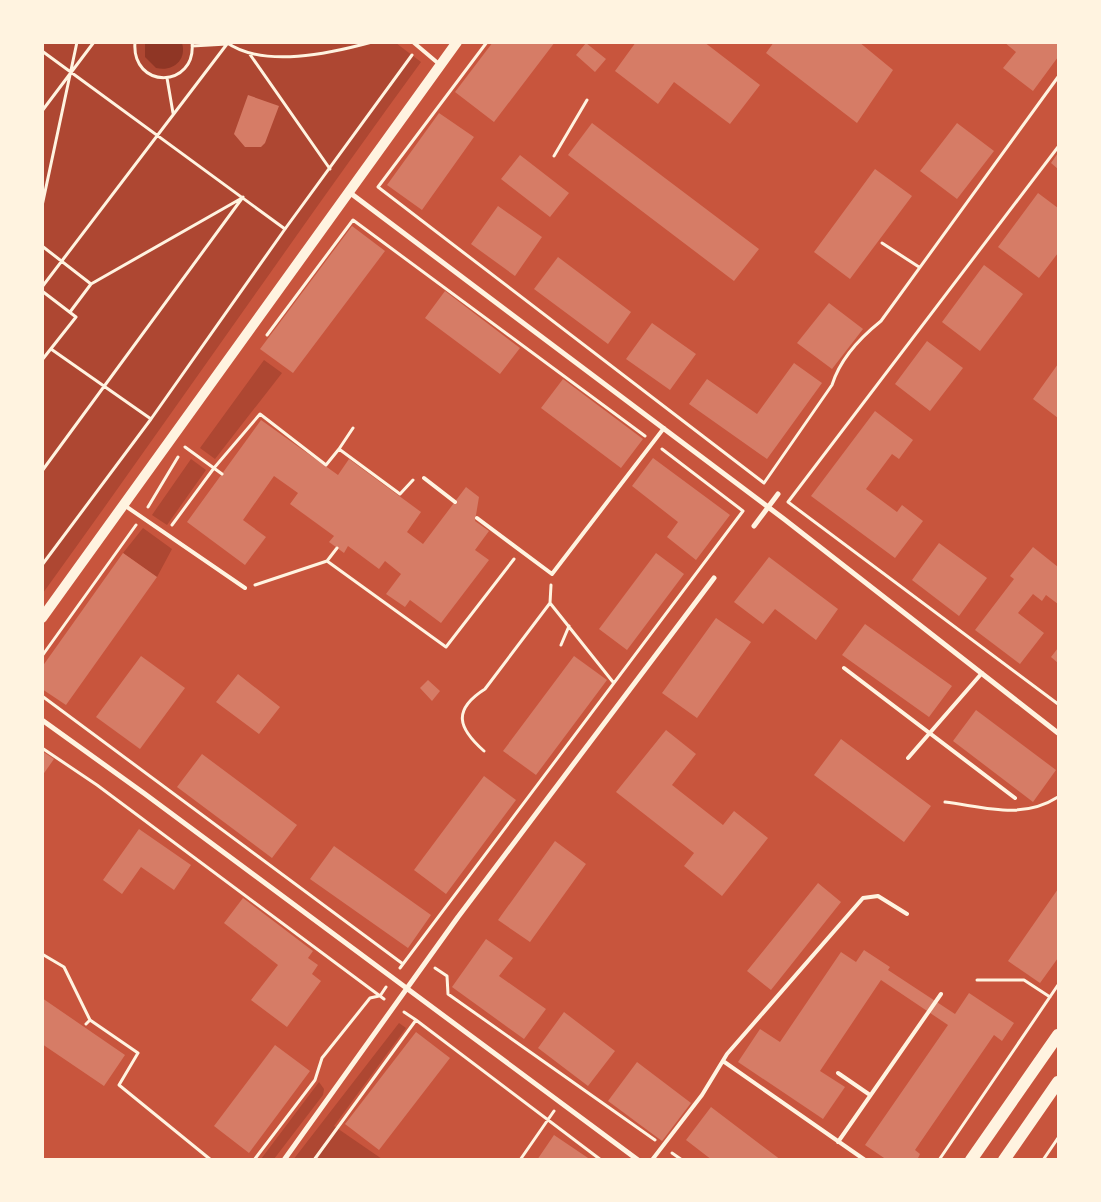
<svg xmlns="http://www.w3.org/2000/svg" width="1101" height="1202" font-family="Arial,sans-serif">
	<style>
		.green { fill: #ae4732 }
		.water { fill: #8f3625 }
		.building { fill: #d67c66 }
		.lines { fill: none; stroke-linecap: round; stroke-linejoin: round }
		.path { stroke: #fff3e0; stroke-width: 3 }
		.service { stroke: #fff3e0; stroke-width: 4 }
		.minor { stroke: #fff3e0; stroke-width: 5 }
		.secondary { stroke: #fff3e0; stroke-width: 10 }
		.primary { stroke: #fff3e0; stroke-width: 12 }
	</style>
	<rect width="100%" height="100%" fill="#c8553d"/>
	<path class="green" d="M 43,43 L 396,43 L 421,62 C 293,238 170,417 43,593 Z
		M 264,360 L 282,373 L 215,459 L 200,448 Z
		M 191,459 L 206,470 L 167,525 L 152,515 Z
		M 143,528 L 172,549 L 157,577 L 123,553 Z
		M 399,1023 L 406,1028 L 334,1126 L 382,1159 L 293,1160 Z
		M 319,1082 L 324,1089 L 323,1095 L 274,1159 L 261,1159 Z"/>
	<path class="water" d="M 145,43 L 182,43 C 187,60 173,72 156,68 L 145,57 Z"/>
	<path class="building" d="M 493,42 L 555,42 L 494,122 L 455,92 Z
		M 636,42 L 704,42 L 760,85 L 730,124 L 674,82 L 658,104 L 615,71 Z
		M 774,42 L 859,42 L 893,70 L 857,123 L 766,53 Z
		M 1004,42 L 1058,42 L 1058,57 L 1033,91 L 1003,68 L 1016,52 Z
		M 586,43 L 606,59 L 595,72 L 576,55 Z
		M 248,95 L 279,106 L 265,143 L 261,147 L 245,147 L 234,134 Z
		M 439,113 L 474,137 L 422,210 L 387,185 Z
		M 592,123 L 759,249 L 734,281 L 568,155 Z
		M 957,123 L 994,151 L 957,199 L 920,171 Z
		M 1058,153 L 1058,169 L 1051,163 Z
		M 520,155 L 569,193 L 550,217 L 501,179 Z
		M 875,169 L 912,196 L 850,279 L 814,252 Z
		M 1038,193 L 1058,208 L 1058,253 L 1039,278 L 998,247 Z
		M 498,206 L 542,237 L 515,276 L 471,244 Z
		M 352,226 L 385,251 L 293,373 L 260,349 Z
		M 558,257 L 631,312 L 608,344 L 534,289 Z
		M 984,265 L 1023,294 L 980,351 L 942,322 Z
		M 445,291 L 520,348 L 500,374 L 425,318 Z
		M 829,303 L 863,329 L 832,369 L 797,343 Z
		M 652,323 L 696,354 L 670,390 L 626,359 Z
		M 927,341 L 963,368 L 930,411 L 895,384 Z
		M 794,363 L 822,383 L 767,459 L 689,404 L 707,379 L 757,414 Z
		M 1058,364 L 1058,418 L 1033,399 Z
		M 563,379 L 643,439 L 621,468 L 541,408 Z
		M 875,411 L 913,440 L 899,459 L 892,454 L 866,489 L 897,512 L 902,505 L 923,521 L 895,558 L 811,496 Z
		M 261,420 L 338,475 L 349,459 L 421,512 L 407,532 L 423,544 L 466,487 L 479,497 L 475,521 L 489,531 L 475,550 L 489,560 L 441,623 L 410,600 L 405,607 L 386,594 L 401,574 L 385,561 L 379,569 L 348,546 L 344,553 L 329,542 L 334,536 L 290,504 L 298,493 L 274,476 L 243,520 L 266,537 L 245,565 L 187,522 Z
		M 653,458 L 730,515 L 696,560 L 667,537 L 678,522 L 632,486 Z
		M 939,543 L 987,578 L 959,616 L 912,580 Z
		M 1033,547 L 1058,567 L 1058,604 L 1046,595 L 1042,601 L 1033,594 L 1018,613 L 1044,633 L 1020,664 L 975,630 L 1014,579 L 1010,576 Z
		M 123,553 L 157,577 L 66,705 L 42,689 L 42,667 Z
		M 656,553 L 684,574 L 627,650 L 599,629 Z
		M 769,557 L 838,609 L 816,640 L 775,609 L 763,624 L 734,602 Z
		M 716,618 L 751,642 L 697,718 L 662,693 Z
		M 865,624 L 952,686 L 929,717 L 842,655 Z
		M 1058,648 L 1058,663 L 1051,657 Z
		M 141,656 L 185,688 L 140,749 L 96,717 Z
		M 574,656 L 607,680 L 536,775 L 503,751 Z
		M 238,674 L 280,707 L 259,734 L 216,702 Z
		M 428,680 L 440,691 L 432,701 L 420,688 Z
		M 976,710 L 1056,770 L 1033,802 L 953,741 Z
		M 666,730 L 696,754 L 672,785 L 723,825 L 734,811 L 768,838 L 722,896 L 684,866 L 694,853 L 616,792 Z
		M 841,739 L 931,806 L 904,842 L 814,775 Z
		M 42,751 L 54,759 L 42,776 Z
		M 202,754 L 297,825 L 272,858 L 177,787 Z
		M 484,776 L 516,800 L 446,894 L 414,870 Z
		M 139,829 L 191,865 L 174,890 L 141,867 L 122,894 L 103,880 Z
		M 555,841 L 586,864 L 530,942 L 498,920 Z
		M 334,846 L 431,915 L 408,948 L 310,879 Z
		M 818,883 L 841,902 L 771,990 L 747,971 Z
		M 1058,889 L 1058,958 L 1040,983 L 1008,961 Z
		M 243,898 L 313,951 L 308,958 L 318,965 L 312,974 L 321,981 L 287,1027 L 251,1000 L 278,965 L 224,923 Z
		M 486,939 L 513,958 L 499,976 L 546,1009 L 524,1039 L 452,987 Z
		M 864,950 L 890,967 L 888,970 L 955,1014 L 969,993 L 1014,1023 L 1002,1041 L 994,1035 L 915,1150 L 920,1154 L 917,1160 L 887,1160 L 865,1145 L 948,1025 L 881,980 L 820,1071 L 845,1087 L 823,1119 L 738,1062 L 760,1029 L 780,1042 L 841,952 L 856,962 Z
		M 42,998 L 125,1055 L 104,1086 L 42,1044 Z
		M 564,1012 L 615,1051 L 588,1086 L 538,1048 Z
		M 416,1032 L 450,1058 L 379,1150 L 345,1124 Z
		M 275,1045 L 310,1071 L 249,1153 L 214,1126 Z
		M 637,1062 L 691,1103 L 662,1141 L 608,1101 Z
		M 711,1107 L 761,1145 L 781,1160 L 712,1160 L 686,1140 Z
		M 554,1135 L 591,1160 L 537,1160 Z"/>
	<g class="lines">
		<path class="path" d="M 135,42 C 131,90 197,89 192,42
			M 226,42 C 263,69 332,53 372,42
			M 487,42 L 378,187 L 764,483 L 832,385 C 840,359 861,337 881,321 L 1058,77
			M 192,46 L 227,44
			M 42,51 L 285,229
			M 249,53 L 330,169
			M 167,78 L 173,113
			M 42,111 L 94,42
			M 1058,147 L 788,502 L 1058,704
			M 554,156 L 587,100
			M 42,206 L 77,42
			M 882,243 L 919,267
			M 42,246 L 91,284
			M 42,287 L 227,44
			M 42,291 L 76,317 L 42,360
			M 70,312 L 91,284 L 242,198
			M 267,335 L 353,220 L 645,436
			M 51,349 L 151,419 L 285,229 L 412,55
			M 353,428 L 339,449 L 400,494 L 413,480
			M 185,447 L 222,474
			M 42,471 L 243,197
			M 148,507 L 178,457
			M 172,525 L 214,468 L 260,414 L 326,465 L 339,449
			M 327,561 L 337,548
			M 42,565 L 151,419
			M 255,585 L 327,561 L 446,647 L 514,559
			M 551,585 L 550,603 L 613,682
			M 561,645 L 569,626
			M 42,656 L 136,525
			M 42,696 L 403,964
			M 42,748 L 97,785 L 380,996
			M 484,751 C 458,728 452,710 485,689 L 550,603
			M 945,802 C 985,807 1022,820 1058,797
			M 42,954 L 64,967 L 90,1020
			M 400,968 L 743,511 L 662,449
			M 435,968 L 447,976 L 448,994 L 655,1140
			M 977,980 L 1024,980 L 1050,997
			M 384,999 L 380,996 L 386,987
			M 404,1012 L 416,1020
			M 86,1024 L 90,1020 L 138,1053 L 119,1085 L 211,1160
			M 672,1153 L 682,1160
			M 254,1160 L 315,1080 L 322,1058 L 370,998 L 379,996
			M 314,1160 L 416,1020 L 601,1160
			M 520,1160 L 554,1111
			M 939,1160 L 1058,985
			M 1043,1160 L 1058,1138"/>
		<path class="service" d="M 413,42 L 439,64
			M 424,478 L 455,502
			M 124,505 L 245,588
			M 477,518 L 552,574 L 664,428
			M 844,668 L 1015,798
			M 908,758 L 982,673
			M 723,1061 L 865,1160
			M 838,1073 L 870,1095
			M 838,1142 L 941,994
			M 652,1160 L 702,1095 L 727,1054 L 863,898 L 878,896 L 907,914"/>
		<path class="minor" d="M 349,192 L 784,519 L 1058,733
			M 754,526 L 778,494
			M 42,720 L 145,794 L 638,1160
			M 284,1160 L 458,917 L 714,578"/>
		<path class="secondary" d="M 42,618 L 457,42"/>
		<path class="primary" d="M 971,1160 L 1058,1035
			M 1004,1160 L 1058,1082"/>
	</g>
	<rect width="1101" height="1202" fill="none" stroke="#fff3e0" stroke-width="88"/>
</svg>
